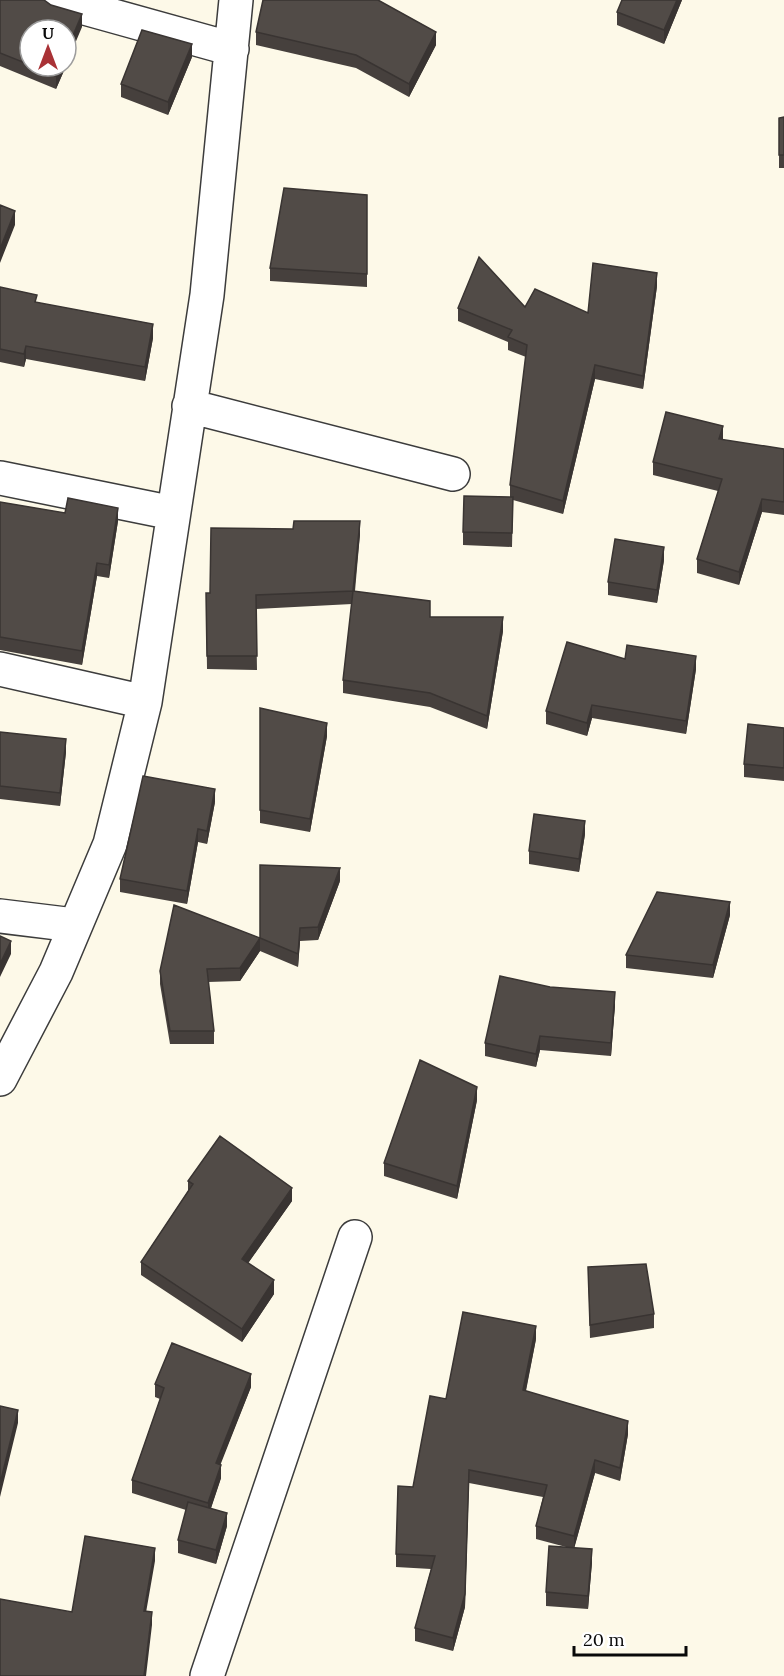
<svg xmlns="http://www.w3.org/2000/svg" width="784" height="1676" font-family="Lora,serif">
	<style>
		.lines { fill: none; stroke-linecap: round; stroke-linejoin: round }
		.minor-casing { stroke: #3c3c3c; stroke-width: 36 }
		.minor { stroke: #fff; stroke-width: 33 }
		.wall { fill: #46403d }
		.shaded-wall { fill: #393432 }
		.building { fill: #514b47; stroke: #393432; stroke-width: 1.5 }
	</style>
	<rect width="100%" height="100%" fill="#fdf9e8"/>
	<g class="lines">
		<defs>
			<path id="minor" d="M 56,0 L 232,49
				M 189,406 L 453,474
				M 0,478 L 173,513
				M 0,669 L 145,702
				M 0,916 L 74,925
				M 0,1079 L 56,972 L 110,844 L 145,702 L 207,295 L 236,0
				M 207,1676 L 355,1237"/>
		</defs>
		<use href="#minor" class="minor-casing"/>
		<use href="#minor" class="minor"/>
	</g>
	<path class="wall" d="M 0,0 L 82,27 L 30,30 L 30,66 L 66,66 L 56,89 L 0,66 Z
		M 682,0 L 664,44 L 617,25 L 617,12 Z
		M 256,32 L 436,45 L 409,97 L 356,68 L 256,45 Z
		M 192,57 L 168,115 L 121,97 L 121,84 Z
		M 784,117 L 784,168 L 779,168 L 779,118 Z
		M 367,195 L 367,287 L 270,281 L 270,268 Z
		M 657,286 L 643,389 L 595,379 L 563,514 L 513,500 L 512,547 L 463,545 L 463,532 L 510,497 L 510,485 L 526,357 L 508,350 L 508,342 L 458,321 L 458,308 L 525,307 L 588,313 Z
		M 0,287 L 37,303 L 153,338 L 145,381 L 26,359 L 24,367 L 0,362 Z
		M 723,440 L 784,449 L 784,515 L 762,512 L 739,585 L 697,573 L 697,559 L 718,491 L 653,475 L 653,462 Z
		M 0,502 L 65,513 L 118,521 L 109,578 L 97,576 L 82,665 L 0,650 Z
		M 360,534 L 355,591 L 430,617 L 503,631 L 487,729 L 430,707 L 343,693 L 343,680 L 352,604 L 256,609 L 257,670 L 207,669 L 206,593 L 210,593 Z
		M 664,560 L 657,603 L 608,595 L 608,582 Z
		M 625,659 L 696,669 L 686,734 L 592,718 L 587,736 L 546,724 L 546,711 Z
		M 260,708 L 327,736 L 310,832 L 260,823 Z
		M 784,728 L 784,781 L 744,777 L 744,764 Z
		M 0,732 L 66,752 L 60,806 L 0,799 Z
		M 215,802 L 207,844 L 198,842 L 187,904 L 120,892 L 120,879 Z
		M 585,834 L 579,872 L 529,864 L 529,851 Z
		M 340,881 L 318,940 L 300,941 L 298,967 L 260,951 L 240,981 L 208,982 L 214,1031 L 214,1044 L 170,1044 L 160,984 L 160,971 L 260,938 Z
		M 730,915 L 713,978 L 626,968 L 626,955 Z
		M 615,1005 L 611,1056 L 540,1050 L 536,1067 L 485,1056 L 485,1043 Z
		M 477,1100 L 457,1199 L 384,1176 L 384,1163 Z
		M 188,1181 L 292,1201 L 248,1263 L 274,1294 L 242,1342 L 141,1275 L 141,1262 L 188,1191 Z
		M 588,1267 L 654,1314 L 654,1328 L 590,1338 Z
		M 536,1339 L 526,1391 L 628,1434 L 620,1481 L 595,1473 L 574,1548 L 592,1562 L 588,1609 L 546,1606 L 546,1592 L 566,1547 L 536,1539 L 536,1526 L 543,1497 L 469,1483 L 465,1607 L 453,1651 L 415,1641 L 415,1628 L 431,1569 L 396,1567 L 396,1554 L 413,1487 L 446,1399 Z
		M 155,1384 L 251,1387 L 220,1464 L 221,1478 L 211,1508 L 227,1526 L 216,1564 L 178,1553 L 178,1540 L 186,1510 L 132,1493 L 132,1480 L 160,1399 L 155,1397 Z"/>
	<path class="shaded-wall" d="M 677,0 L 682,0 L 664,44 L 664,30 Z
		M 82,14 L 82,27 L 66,65 L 66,52 Z
		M 436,32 L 436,45 L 409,97 L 409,84 Z
		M 192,44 L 192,57 L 168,115 L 168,102 Z
		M 60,66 L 66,66 L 56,89 L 56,76 Z
		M 15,211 L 15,225 L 0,263 L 0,249 Z
		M 657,273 L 657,286 L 643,389 L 643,376 Z
		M 153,324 L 153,338 L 145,381 L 145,367 Z
		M 26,346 L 26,359 L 24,367 L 24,354 Z
		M 595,365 L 595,379 L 563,514 L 563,501 Z
		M 723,426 L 723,440 L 719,439 Z
		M 762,499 L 762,512 L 739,585 L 739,572 Z
		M 118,508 L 118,521 L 109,578 L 109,565 Z
		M 360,521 L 360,534 L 353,604 L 353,591 Z
		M 664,547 L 664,560 L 657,603 L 657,590 Z
		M 97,563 L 97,576 L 82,665 L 82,651 Z
		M 503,617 L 503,631 L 487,729 L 487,716 Z
		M 696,656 L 696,669 L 686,734 L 686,721 Z
		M 592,705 L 592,718 L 587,736 L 587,723 Z
		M 327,723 L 327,736 L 310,832 L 310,819 Z
		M 66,739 L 66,752 L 60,806 L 60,793 Z
		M 215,789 L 215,802 L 207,844 L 207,831 Z
		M 585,821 L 585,834 L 579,872 L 579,859 Z
		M 198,829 L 198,842 L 187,904 L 187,891 Z
		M 340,868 L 340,881 L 318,940 L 318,927 Z
		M 730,902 L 730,915 L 713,978 L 713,965 Z
		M 300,928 L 300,941 L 298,967 L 298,954 Z
		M 260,938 L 260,951 L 240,981 L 240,968 Z
		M 11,941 L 11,954 L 0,977 L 0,964 Z
		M 615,992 L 615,1005 L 611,1056 L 611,1043 Z
		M 540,1036 L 540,1050 L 536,1067 L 536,1054 Z
		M 477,1087 L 477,1100 L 457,1199 L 457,1186 Z
		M 292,1188 L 292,1201 L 242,1272 L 242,1259 Z
		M 274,1280 L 274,1294 L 242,1342 L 242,1329 Z
		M 536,1326 L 536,1339 L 523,1404 L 523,1390 Z
		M 251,1374 L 251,1387 L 216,1476 L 216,1463 Z
		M 18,1410 L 18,1423 L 0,1497 L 0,1484 Z
		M 628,1421 L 628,1434 L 620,1481 L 620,1468 Z
		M 595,1460 L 595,1473 L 574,1549 L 574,1536 Z
		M 221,1465 L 221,1478 L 208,1517 L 208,1503 Z
		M 469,1470 L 465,1607 L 453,1651 L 453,1638 Z
		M 227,1513 L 227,1526 L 216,1564 L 216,1550 Z
		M 155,1548 L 155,1561 L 144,1624 L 144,1611 Z
		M 592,1549 L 592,1562 L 588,1609 L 588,1596 Z
		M 152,1612 L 152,1625 L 146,1676 L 144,1676 Z"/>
	<path class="building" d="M 0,0 L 44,0 L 51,5 L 82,14 L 66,52 L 66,30 L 30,30 L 30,65 L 0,53 Z
		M 263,0 L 378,0 L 436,32 L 409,84 L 356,55 L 256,32 Z
		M 622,0 L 677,0 L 664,30 L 617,12 Z
		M 142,30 L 192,44 L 168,102 L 121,84 Z
		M 32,66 L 60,66 L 56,76 Z
		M 784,117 L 784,155 L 779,155 L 779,118 Z
		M 284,188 L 367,195 L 367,274 L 270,268 Z
		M 0,205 L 15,211 L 0,249 Z
		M 479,257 L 525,307 L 535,289 L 588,313 L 593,263 L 657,273 L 643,376 L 595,365 L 563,501 L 510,485 L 527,345 L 508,337 L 512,330 L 458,308 Z
		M 0,287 L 37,295 L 35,302 L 153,324 L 145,367 L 26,346 L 24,354 L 0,349 Z
		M 666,412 L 723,426 L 719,439 L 784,449 L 784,502 L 762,499 L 739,572 L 697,559 L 722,479 L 653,462 Z
		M 464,496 L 513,497 L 512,533 L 463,532 Z
		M 68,498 L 118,508 L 109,565 L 97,563 L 82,651 L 0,637 L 0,502 L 65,513 Z
		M 294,521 L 360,521 L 353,591 L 256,595 L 257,656 L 207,656 L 206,593 L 210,593 L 211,528 L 293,529 Z
		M 615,539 L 664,547 L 657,590 L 608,582 Z
		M 353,591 L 430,601 L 430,617 L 503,617 L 487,716 L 430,693 L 343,680 Z
		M 567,642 L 625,659 L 627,645 L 696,656 L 686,721 L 592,705 L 587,723 L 546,711 Z
		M 260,708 L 327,723 L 310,819 L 260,810 Z
		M 748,724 L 784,728 L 784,768 L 744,764 Z
		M 0,732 L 66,739 L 60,793 L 0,786 Z
		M 143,776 L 215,789 L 207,831 L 198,829 L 187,891 L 120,879 Z
		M 534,814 L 585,821 L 579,859 L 529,851 Z
		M 260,865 L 340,868 L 318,927 L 300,928 L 298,954 L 260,938 Z
		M 657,892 L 730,902 L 713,965 L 626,955 Z
		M 174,905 L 260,938 L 240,968 L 207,969 L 214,1031 L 170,1031 L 160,971 Z
		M 0,936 L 11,941 L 0,964 Z
		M 500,976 L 550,987 L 615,992 L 611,1043 L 540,1036 L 536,1054 L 485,1043 Z
		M 420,1060 L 477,1087 L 457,1186 L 384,1163 Z
		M 220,1136 L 292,1188 L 242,1259 L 274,1280 L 242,1329 L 141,1262 L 193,1184 L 188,1181 Z
		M 646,1264 L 654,1314 L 590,1325 L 588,1267 Z
		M 463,1312 L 536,1326 L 523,1390 L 628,1421 L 620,1468 L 595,1460 L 574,1536 L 536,1526 L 547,1485 L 469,1470 L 465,1594 L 453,1638 L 415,1628 L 435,1556 L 396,1554 L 398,1486 L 413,1487 L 430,1396 L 446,1399 Z
		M 172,1343 L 251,1374 L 216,1463 L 221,1465 L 208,1503 L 132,1480 L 164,1388 L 155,1384 Z
		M 0,1406 L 18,1410 L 0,1484 Z
		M 188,1502 L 227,1513 L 216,1550 L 178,1540 Z
		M 85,1536 L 155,1548 L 144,1611 L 152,1612 L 144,1676 L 0,1676 L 0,1599 L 72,1612 Z
		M 549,1546 L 592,1549 L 588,1596 L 546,1592 Z"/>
	<g transform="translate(48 48)"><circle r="28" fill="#ffffff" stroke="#9d9d9d" stroke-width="1.5"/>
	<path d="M0-4.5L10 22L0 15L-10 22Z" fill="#a93236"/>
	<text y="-9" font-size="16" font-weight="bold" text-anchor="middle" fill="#090909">U</text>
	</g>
	<path d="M574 1646v9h112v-9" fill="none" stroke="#090909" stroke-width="3"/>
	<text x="583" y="1646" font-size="18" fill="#090909" stroke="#ffffff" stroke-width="4.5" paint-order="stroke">20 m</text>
</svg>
